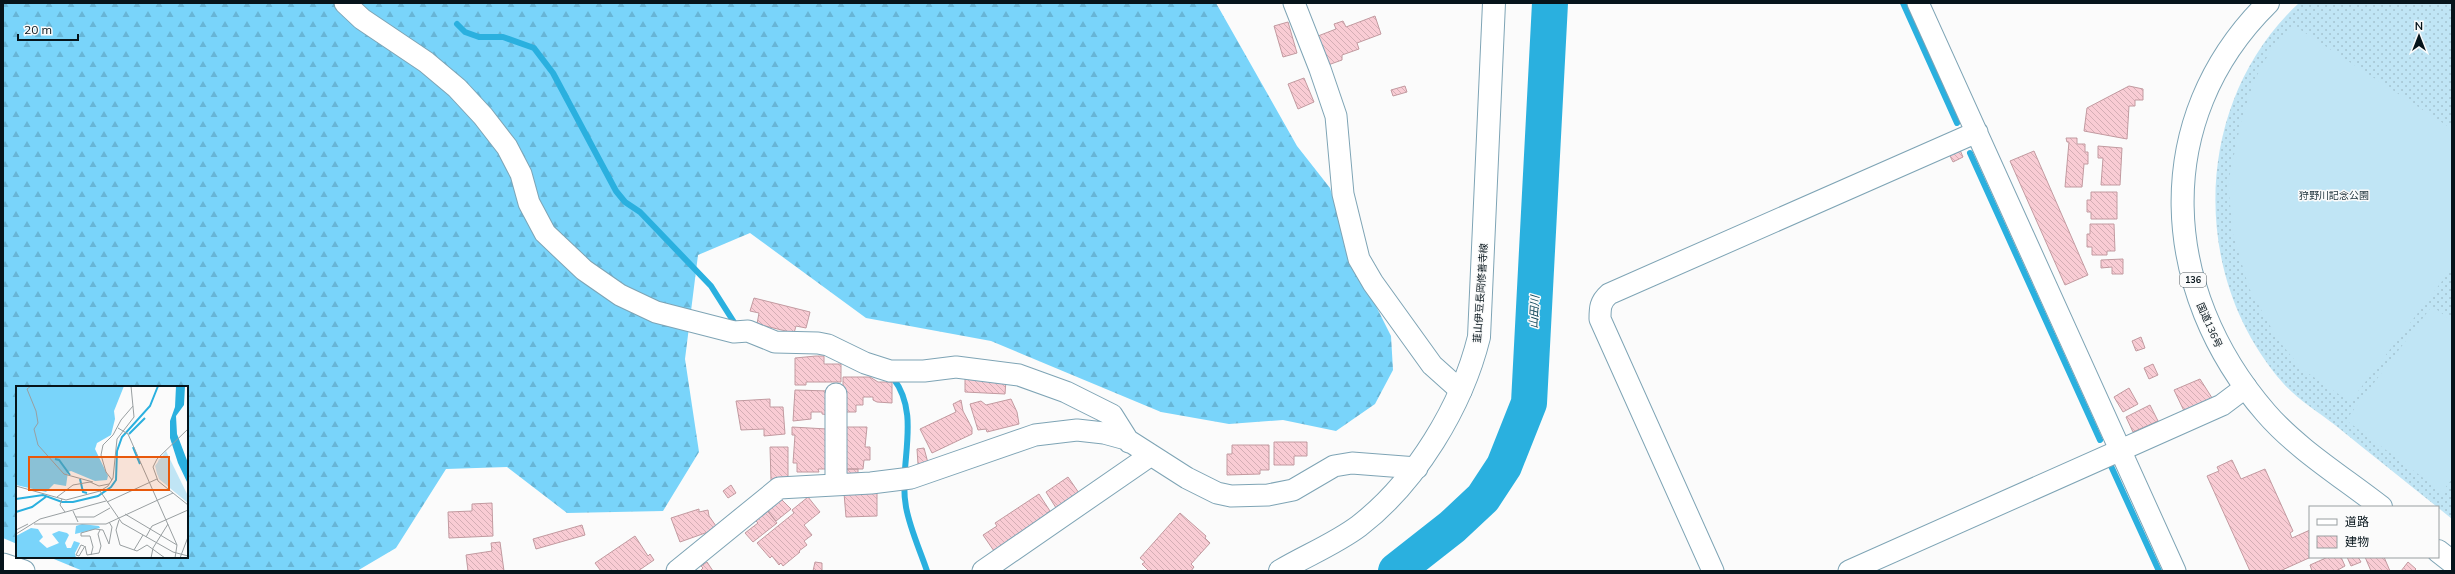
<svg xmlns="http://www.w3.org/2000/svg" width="2455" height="574" font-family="Mulish,'Noto Sans JP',sans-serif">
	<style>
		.grass { fill: url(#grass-dots) }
		.forest { fill: url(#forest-firs) }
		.pitch { fill: #c0e5f5 }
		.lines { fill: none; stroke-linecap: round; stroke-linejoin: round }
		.stream { stroke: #2ab0df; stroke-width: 6 }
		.river { stroke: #2ab0df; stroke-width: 36 }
		.building { fill: url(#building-back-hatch); stroke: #c29aa0 }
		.minor-casing { stroke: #7ea4b5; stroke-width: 23 }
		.major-casing { stroke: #7ea4b5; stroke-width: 24 }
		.highway-casing { stroke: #7ea4b5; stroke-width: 24 }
		.minor { stroke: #fff; stroke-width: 21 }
		.major { stroke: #fff; stroke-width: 22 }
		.highway { stroke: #fff; stroke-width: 22 }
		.labels { text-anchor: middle; stroke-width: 3; stroke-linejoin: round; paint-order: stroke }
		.shield { fill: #fbfbfb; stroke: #50595e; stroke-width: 1 }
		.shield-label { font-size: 9px; font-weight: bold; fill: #06141b }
		.park-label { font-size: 10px; fill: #1b3039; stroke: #fbfbfb }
		.street-label { font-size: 10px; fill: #06141b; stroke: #fbfbfb }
		.water-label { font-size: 11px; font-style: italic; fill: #073f53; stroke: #fbfbfb }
		.inset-river { fill: none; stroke: #2ab0df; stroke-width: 2 }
		.inset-road { fill: none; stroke: #999fa1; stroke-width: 1 }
		.view { fill: #e8590c; fill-opacity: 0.15; stroke: #e8590c; stroke-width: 2 }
		.inset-edge { fill: none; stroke: #06141b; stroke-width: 2 }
	</style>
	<defs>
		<pattern id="grass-dots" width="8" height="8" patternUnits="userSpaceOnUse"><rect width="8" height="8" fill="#c0e5f5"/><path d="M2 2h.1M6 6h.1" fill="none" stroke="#a4c4d1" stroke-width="1.8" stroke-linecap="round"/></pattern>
		<pattern id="forest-firs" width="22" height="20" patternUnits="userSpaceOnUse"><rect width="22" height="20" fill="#79d4fa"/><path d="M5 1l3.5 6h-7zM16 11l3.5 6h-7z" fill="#67b5d6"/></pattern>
		<pattern id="building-back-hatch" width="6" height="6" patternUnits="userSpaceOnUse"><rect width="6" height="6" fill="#f9ccd4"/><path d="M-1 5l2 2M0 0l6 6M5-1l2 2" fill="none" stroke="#d4aeb5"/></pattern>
	</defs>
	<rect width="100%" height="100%" fill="#fbfbfb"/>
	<path class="grass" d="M 2299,3 L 2452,3 L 2452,519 C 2414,488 2374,457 2335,425 C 2318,412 2297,399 2283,383 C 2188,275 2193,101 2299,3 Z"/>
	<path class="forest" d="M 3,3 L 1216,3 L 1297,146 L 1330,188 L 1349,252 L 1391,336 L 1393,370 L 1375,404 L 1336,431 L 1283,420 L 1229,424 L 1161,412 L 991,341 L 866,318 L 750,233 L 698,255 L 685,359 L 699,452 L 663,511 L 567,513 L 507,467 L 446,469 L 396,548 L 357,571 L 83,571 L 49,557 L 187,557 L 187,387 L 17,387 L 17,544 L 3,538 Z"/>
	<path class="pitch" d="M 2293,25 L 2452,129 L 2452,268 L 2350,402 L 2302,369 L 2278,340 L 2249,288 L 2233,234 L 2228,183 L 2241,122 L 2255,79 L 2272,48 Z
		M 2432,306 L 2452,321 L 2452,479 L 2442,492 L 2346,420 Z"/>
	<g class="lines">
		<path class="stream" d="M 1903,3 L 1957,123
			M 457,24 L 465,32 L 479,37 L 503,37 L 534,48 L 553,73 L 616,191 L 625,202 L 640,212 L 711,286 L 737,327
			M 1970,153 L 2100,440
			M 893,378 C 922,415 898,464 906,507 C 910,529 920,550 927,571
			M 2111,466 L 2159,571"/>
		<path class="river" d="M 1396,571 L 1452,527 L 1483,498 L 1504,466 L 1529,403 L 1550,3"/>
	</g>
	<path class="building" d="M 1375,16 L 1381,34 L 1357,43 L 1359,49 L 1342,55 L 1342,60 L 1328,65 L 1318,36 L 1336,29 L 1334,24 L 1343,21 L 1346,27 Z
		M 1288,22 L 1297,53 L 1283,57 L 1274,26 Z
		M 1304,78 L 1314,102 L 1298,109 L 1288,84 Z
		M 1405,86 L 1407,92 L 1393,96 L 1391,90 Z
		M 2129,86 L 2143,89 L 2143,100 L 2135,100 L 2135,106 L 2129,106 L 2127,139 L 2084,131 L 2087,108 Z
		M 2066,138 L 2077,138 L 2077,144 L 2085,144 L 2085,152 L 2088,152 L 2088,164 L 2084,164 L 2082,187 L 2065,187 L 2069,142 L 2067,142 Z
		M 2098,146 L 2122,148 L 2120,185 L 2101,185 L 2103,158 L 2098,158 Z
		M 1960,150 L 1963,157 L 1953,162 L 1949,154 Z
		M 2034,151 L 2088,275 L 2065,285 L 2010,161 Z
		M 2091,192 L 2117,192 L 2117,219 L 2091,219 L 2091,212 L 2087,212 L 2087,200 L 2091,200 Z
		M 2090,224 L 2114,224 L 2115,251 L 2107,251 L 2107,255 L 2092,255 L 2092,247 L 2087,247 L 2087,234 L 2090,234 Z
		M 2123,259 L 2123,274 L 2112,274 L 2112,267 L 2101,268 L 2101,260 Z
		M 754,298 L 810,312 L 806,328 L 796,326 L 794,333 L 757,324 L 759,313 L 750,311 Z
		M 2141,337 L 2145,348 L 2136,351 L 2132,341 Z
		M 816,356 L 824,356 L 824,364 L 841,364 L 841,382 L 806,382 L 806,385 L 795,385 L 795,358 Z
		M 2153,364 L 2158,375 L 2149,379 L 2144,368 Z
		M 843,377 L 870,377 L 878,382 L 892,382 L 892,403 L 877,402 L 873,400 L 873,397 L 863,397 L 863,405 L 856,405 L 856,412 L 843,412 Z
		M 965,379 L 1006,380 L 1005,394 L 965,392 Z
		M 2200,379 L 2214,401 L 2185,413 L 2174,390 Z
		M 2129,388 L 2138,404 L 2123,412 L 2114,397 Z
		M 795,390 L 829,391 L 829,415 L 822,414 L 822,412 L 811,412 L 811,419 L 793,421 Z
		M 770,399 L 770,407 L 783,407 L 785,434 L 764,436 L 764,429 L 741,430 L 736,401 Z
		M 1011,399 L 1017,412 L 1019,424 L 987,432 L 986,429 L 978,430 L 970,404 L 981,401 L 986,405 Z
		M 961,400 L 963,411 L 972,428 L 972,434 L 932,453 L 920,429 L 956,412 L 953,404 Z
		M 2150,405 L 2158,421 L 2133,432 L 2126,417 Z
		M 792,427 L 827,429 L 826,469 L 818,469 L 819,472 L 797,472 L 797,463 L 793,463 L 795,435 L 792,435 Z
		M 844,427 L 867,427 L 865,447 L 870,447 L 870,460 L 864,460 L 863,469 L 844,469 Z
		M 1274,442 L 1307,442 L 1307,456 L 1294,456 L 1294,465 L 1274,465 Z
		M 1232,445 L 1269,445 L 1269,470 L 1260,470 L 1260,474 L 1227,475 L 1227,454 L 1232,454 Z
		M 770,447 L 788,447 L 788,480 L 771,480 Z
		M 924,448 L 928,463 L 918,464 L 917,449 Z
		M 2232,460 L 2241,479 L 2265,469 L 2293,531 L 2290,533 L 2292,538 L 2310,530 L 2311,557 L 2280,571 L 2250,571 L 2207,476 L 2219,471 L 2217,467 Z
		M 844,469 L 858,469 L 858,475 L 844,475 Z
		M 1068,477 L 1081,496 L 1058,511 L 1046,492 Z
		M 731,485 L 736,493 L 728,498 L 723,491 Z
		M 877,491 L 877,516 L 846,517 L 844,493 Z
		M 1039,494 L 1050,511 L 1047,513 L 1051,517 L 994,551 L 983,535 L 997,526 L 995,523 Z
		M 808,497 L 820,512 L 804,525 L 812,535 L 804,541 L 807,545 L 799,551 L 800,552 L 783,566 L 781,563 L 779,565 L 772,556 L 770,558 L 757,543 L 794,513 L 792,510 Z
		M 781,499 L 791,509 L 776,521 L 767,510 Z
		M 492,503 L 493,536 L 449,538 L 448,512 L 472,511 L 472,504 Z
		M 699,509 L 699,512 L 708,510 L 709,516 L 716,526 L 708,532 L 680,542 L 671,518 Z
		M 766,509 L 777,523 L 753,542 L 745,533 L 758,523 L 754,519 Z
		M 1180,513 L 1206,536 L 1205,538 L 1210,543 L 1191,564 L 1194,567 L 1191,571 L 1149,571 L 1142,564 L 1145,562 L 1140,558 Z
		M 582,525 L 585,535 L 536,549 L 533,539 Z
		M 635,536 L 648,556 L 650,554 L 654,560 L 638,571 L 601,571 L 595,563 Z
		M 500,542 L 504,571 L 468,571 L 466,555 L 492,551 L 491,543 Z
		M 2328,557 L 2341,557 L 2345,566 L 2336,571 L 2312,571 L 2310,565 Z
		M 2347,557 L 2358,557 L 2361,562 L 2351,566 Z
		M 2365,557 L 2384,557 L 2390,571 L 2371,571 Z
		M 707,562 L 713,571 L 700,571 L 703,568 L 701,566 Z
		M 815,562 L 822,563 L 822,571 L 813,571 Z
		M 2408,562 L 2416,569 L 2414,571 L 2401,571 Z"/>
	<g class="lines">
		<defs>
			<path id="minor" d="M 345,3 L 362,19 L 426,62 L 457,88 L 483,116 L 507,147 L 521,174 L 529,203 L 545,233 L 584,270 L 620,295 L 656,312 L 734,332 L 748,331 L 775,342 L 818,343 L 828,345 L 865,363 L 890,371 L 924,371 L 956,367 L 1019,375 L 1066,392 L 1112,415 L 1129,442
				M 1294,3 L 1320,69 L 1336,116 L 1343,194 L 1359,259 L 1373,283 L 1432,365 L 1461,391
				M 1918,3 L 2175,571
				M 836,485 L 836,394
				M 3,564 L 24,571
				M 677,571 L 779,488 L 871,483 L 911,478 L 1035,435 L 1077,430 L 1104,433 L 1126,439 L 1187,478 L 1217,493 L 1231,496 L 1268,495 L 1293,490 L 1334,466 L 1352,463 L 1417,468
				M 983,571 L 1151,455
				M 1713,571 L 1600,319 C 1600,308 1600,302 1609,294 L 1977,132
				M 1849,571 L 2222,405 L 2246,387"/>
			<path id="major" d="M 1280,571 C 1305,556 1335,544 1359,526 C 1416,482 1462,406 1479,337 L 1494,3"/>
			<path id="highway" d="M 2268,3 C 2149,120 2160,291 2266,413 C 2297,449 2344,478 2381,507
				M 2438,551 L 2452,562"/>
		</defs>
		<use href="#minor" class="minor-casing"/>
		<use href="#major" class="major-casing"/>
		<use href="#highway" class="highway-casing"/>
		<use href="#minor" class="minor"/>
		<use href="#major" class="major"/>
		<use href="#highway" class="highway"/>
	</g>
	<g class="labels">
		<rect class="shield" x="2180" y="273" width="26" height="14" rx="3"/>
		<g class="shield-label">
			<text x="2193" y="283">136</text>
		</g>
		<g class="park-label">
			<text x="2334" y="199">狩野川記念公園</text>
		</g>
		<g class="street-label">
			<text transform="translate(1480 293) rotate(-86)" y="4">韮山伊豆長岡修善寺線</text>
			<text transform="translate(2210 325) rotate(66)" y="4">国道136号</text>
		</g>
		<g class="water-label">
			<text transform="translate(1534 312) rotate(-87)" y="4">山田川</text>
		</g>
	</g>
	<g transform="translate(16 386)">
		<rect width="172" height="172" fill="#fbfbfb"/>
		<path d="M 150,65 L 172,110 L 172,117 L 143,93 L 139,80 Z" fill="#c0e5f5"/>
		<path d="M 0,0 L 108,0 L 98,25 L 99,33 L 95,49 L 81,57 L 79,63 L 92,90 L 91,94 L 79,95 L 55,85 L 52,86 L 50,100 L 38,98 L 30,106 L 0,99 ZM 66,138 L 83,140 L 84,142 L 59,148 L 60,140 ZM 15,142 L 22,143 L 27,151 L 23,155 L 31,162 L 43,157 L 36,148 L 43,145 L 51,147 L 53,149 L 49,157 L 51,162 L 55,162 L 58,155 L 64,157 L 59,167 L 60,172 L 0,172 L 0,150 Z" fill="#79d4fa"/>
		<path d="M 143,73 L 156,81 L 151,88 L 157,93 L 152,99 L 141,88 L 140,82 Z" fill="#c0e5f5"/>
		<path d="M 160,0 L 169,0 L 168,19 L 160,30 L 161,48 L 172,77 L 172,98 L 162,77 L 154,52 L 154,35 L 159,21 Z" fill="#2ab0df"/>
		<path class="inset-river" d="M 113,48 L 129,32M 117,61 L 124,78M 39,73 L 43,74 L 54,89M 64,93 L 67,106 L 71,107M 0,113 L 27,109 L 46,116 L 57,116 L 82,110 L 95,101 L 100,94 L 101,65 L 106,51 L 134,20 L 142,0M 0,126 L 16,121 L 31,110"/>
		<path class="inset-road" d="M 15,0 L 11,3 L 20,25 L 22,37 L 18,43 L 22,59 L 48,88 L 77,96M 115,0 L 118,31 L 101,53 L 97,92 L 92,100 L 84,105 L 106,137 L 157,166 L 172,170M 102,42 L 112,48 L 161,159 L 159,172M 172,43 L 141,73 L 137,81 L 142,95 L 172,119M 96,94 L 90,86 L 85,69 L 87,59 L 97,49 L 105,34 L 117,20M 0,100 L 50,114 L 84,105M 41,111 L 57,99 L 74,96 L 83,100 L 93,98M 46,113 L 44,119 L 49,126M 91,116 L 141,93M 57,125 L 62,136M 109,128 L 161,159M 60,131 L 78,131 L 94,122M 103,134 L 100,144 L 104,159 L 121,165 L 131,159 L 149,172M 18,138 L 90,138 L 157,107M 0,144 L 12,138M 0,148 L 24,133 L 90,115M 130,151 L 136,140 L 172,124M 68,160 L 65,159 L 60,169 L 63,170 L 69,160 L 71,169 L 83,167 L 85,160 L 82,148 L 84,144M 118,164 L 127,149M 75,169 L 77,161 L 74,150 L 65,150 L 65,147 L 79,143 L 87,144 L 93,158 L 96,141 L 93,136M 135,172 L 137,162 L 152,138M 164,172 L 172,151"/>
		<path class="view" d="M 13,71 L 153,71 L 153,104 L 13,104 Z"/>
		<rect width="172" height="172" class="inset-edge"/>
	</g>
	<rect width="2455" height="574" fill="none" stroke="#06141b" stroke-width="8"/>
	<rect x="2309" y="506" width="130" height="52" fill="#fbfbfb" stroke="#999fa1"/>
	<rect x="2317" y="519" width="20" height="6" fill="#ffffff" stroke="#999fa1"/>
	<text x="2345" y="526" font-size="12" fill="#06141b">道路</text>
	<rect x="2317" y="536" width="20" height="12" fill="url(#building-back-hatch)" stroke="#999fa1"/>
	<text x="2345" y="546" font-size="12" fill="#06141b">建物</text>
	<g transform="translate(2419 36)" stroke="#fbfbfb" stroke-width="3" paint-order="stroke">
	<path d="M0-3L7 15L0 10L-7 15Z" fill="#06141b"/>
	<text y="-6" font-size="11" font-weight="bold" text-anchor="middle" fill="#06141b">N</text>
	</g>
	<path d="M18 34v6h60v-6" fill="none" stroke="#06141b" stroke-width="2"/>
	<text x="24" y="34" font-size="12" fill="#06141b" stroke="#fbfbfb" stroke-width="3" paint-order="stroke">20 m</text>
</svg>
